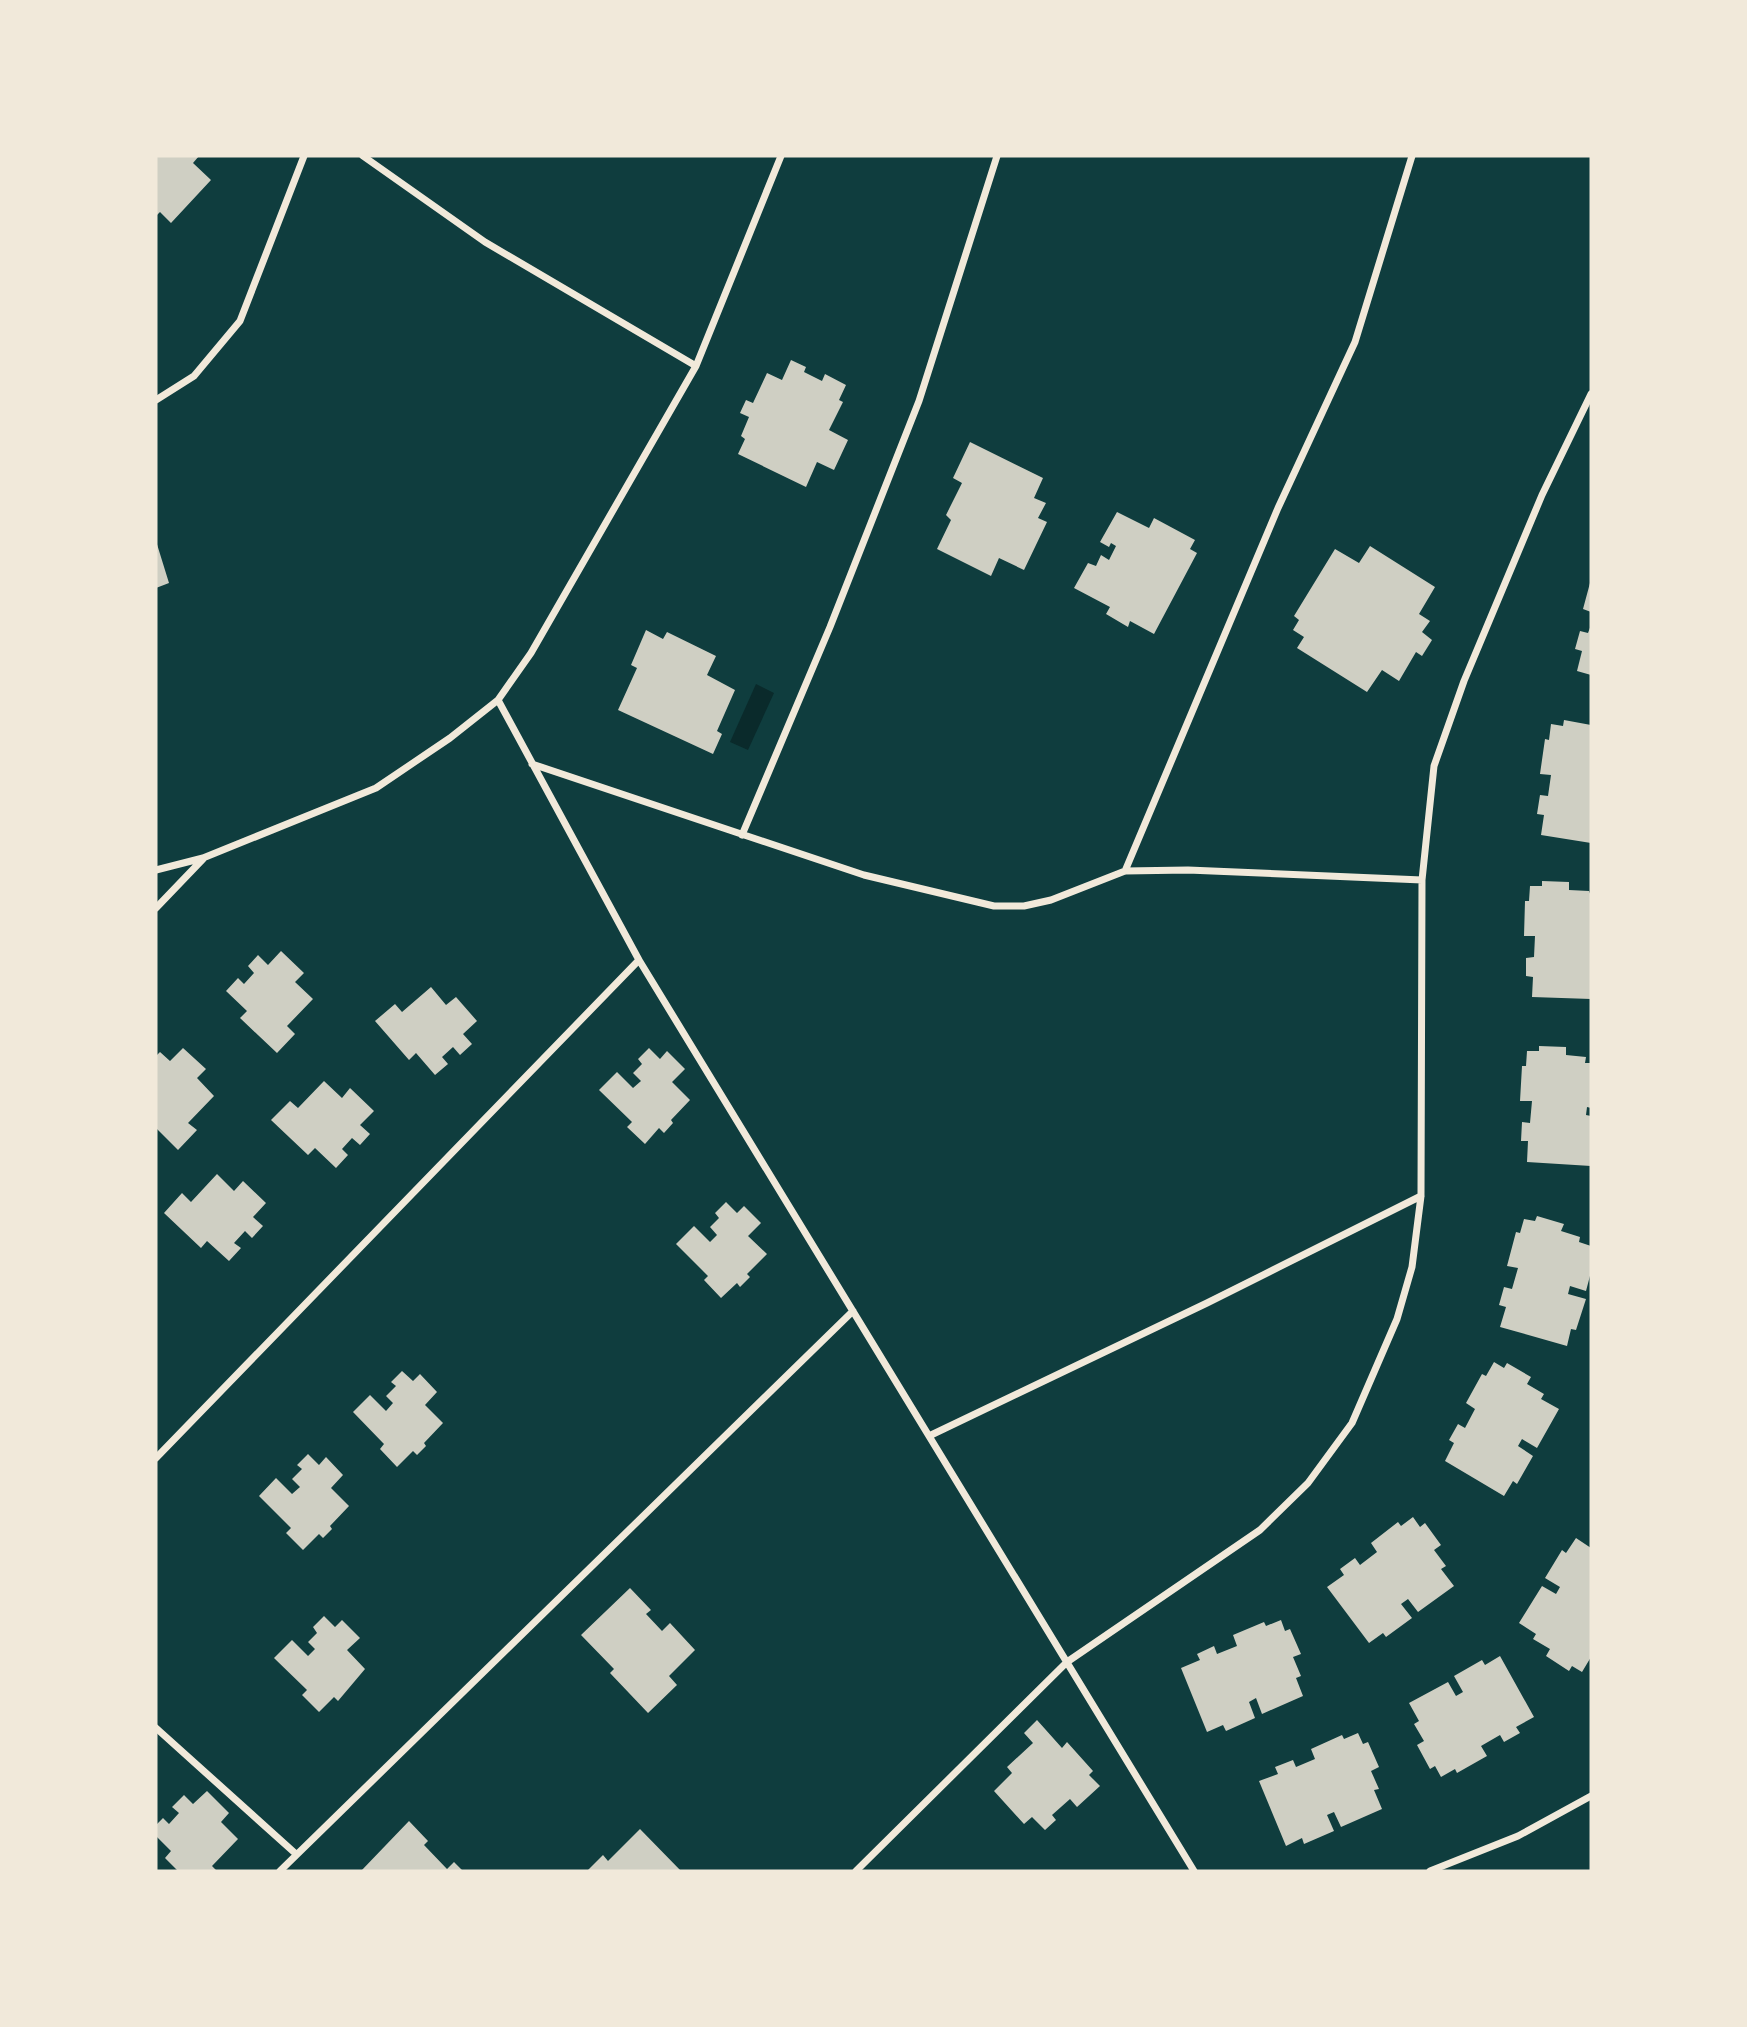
<svg xmlns="http://www.w3.org/2000/svg" width="1747" height="2027" font-family="'Roboto Serif',serif">
	<style>
		.water { fill: #0a2a2b }
		.building { fill: #cfcfc3 }
		.lines { fill: none; stroke-linecap: round; stroke-linejoin: round }
		.minor { stroke: #f1e9da; stroke-width: 7 }
	</style>
	<rect width="100%" height="100%" fill="#0f3d3e"/>
	<path class="water" d="M 756,684 L 774,693 L 748,750 L 730,742 Z"/>
	<path class="building" d="M 156,156 L 199,156 L 193,163 L 211,180 L 171,223 L 160,212 L 156,216 Z
		M 791,360 L 806,367 L 804,372 L 822,381 L 825,374 L 846,385 L 839,400 L 843,402 L 829,430 L 848,440 L 834,470 L 817,462 L 806,487 L 738,454 L 745,439 L 741,436 L 749,417 L 740,413 L 746,400 L 753,403 L 767,373 L 782,380 Z
		M 970,442 L 1043,478 L 1034,498 L 1046,503 L 1038,518 L 1047,522 L 1024,570 L 999,558 L 991,576 L 937,549 L 951,520 L 946,515 L 962,483 L 953,478 Z
		M 1117,512 L 1149,528 L 1154,518 L 1195,540 L 1190,549 L 1197,553 L 1154,634 L 1130,621 L 1128,627 L 1106,614 L 1110,607 L 1074,588 L 1088,563 L 1096,566 L 1101,555 L 1109,560 L 1116,546 L 1111,543 L 1109,547 L 1100,542 Z
		M 156,541 L 169,583 L 156,588 Z
		M 1370,546 L 1435,587 L 1419,614 L 1430,621 L 1422,632 L 1432,640 L 1422,656 L 1416,652 L 1399,681 L 1382,670 L 1367,692 L 1297,648 L 1304,637 L 1293,630 L 1299,620 L 1294,616 L 1335,549 L 1359,563 Z
		M 1590,583 L 1591,583 L 1591,612 L 1583,609 Z
		M 1591,625 L 1591,675 L 1577,671 L 1582,651 L 1575,649 L 1580,631 L 1588,633 Z
		M 646,630 L 663,639 L 667,632 L 716,656 L 707,675 L 735,690 L 717,731 L 722,734 L 713,754 L 618,710 L 637,668 L 631,665 Z
		M 1564,720 L 1591,725 L 1591,843 L 1541,835 L 1544,815 L 1537,814 L 1540,795 L 1548,796 L 1551,775 L 1540,774 L 1545,739 L 1549,740 L 1551,724 L 1563,726 Z
		M 1542,881 L 1569,882 L 1569,890 L 1589,891 L 1591,896 L 1591,999 L 1532,997 L 1533,977 L 1526,976 L 1526,958 L 1534,957 L 1535,936 L 1524,936 L 1525,901 L 1529,901 L 1530,886 L 1542,886 Z
		M 281,951 L 304,973 L 295,982 L 313,999 L 287,1026 L 295,1034 L 277,1053 L 240,1018 L 247,1011 L 226,991 L 238,978 L 244,984 L 254,973 L 248,966 L 258,955 L 268,965 Z
		M 431,987 L 446,1005 L 456,997 L 477,1021 L 463,1034 L 472,1044 L 460,1055 L 453,1047 L 442,1057 L 448,1064 L 435,1075 L 416,1053 L 409,1060 L 375,1021 L 395,1004 L 402,1012 Z
		M 1539,1046 L 1566,1047 L 1566,1055 L 1586,1057 L 1585,1063 L 1591,1063 L 1591,1108 L 1587,1107 L 1586,1115 L 1591,1116 L 1591,1166 L 1527,1162 L 1528,1141 L 1521,1141 L 1522,1122 L 1530,1123 L 1532,1101 L 1520,1101 L 1522,1066 L 1526,1066 L 1527,1051 L 1539,1051 Z
		M 183,1048 L 206,1069 L 197,1078 L 214,1096 L 188,1123 L 197,1130 L 178,1150 L 156,1128 L 156,1056 L 160,1052 L 170,1061 Z
		M 649,1048 L 660,1059 L 667,1051 L 685,1069 L 672,1082 L 690,1100 L 671,1120 L 673,1123 L 664,1133 L 659,1128 L 645,1144 L 627,1127 L 632,1122 L 599,1090 L 617,1072 L 633,1088 L 641,1081 L 633,1073 L 642,1064 L 638,1059 Z
		M 324,1081 L 342,1098 L 350,1088 L 374,1111 L 360,1125 L 370,1134 L 360,1145 L 352,1138 L 342,1149 L 348,1155 L 336,1168 L 315,1148 L 308,1155 L 271,1120 L 290,1101 L 298,1108 Z
		M 217,1174 L 234,1191 L 243,1181 L 266,1203 L 253,1217 L 263,1226 L 252,1238 L 245,1231 L 234,1243 L 241,1248 L 229,1261 L 207,1241 L 201,1248 L 164,1213 L 182,1193 L 191,1202 Z
		M 726,1202 L 737,1213 L 744,1206 L 761,1223 L 748,1236 L 767,1254 L 747,1274 L 750,1277 L 740,1287 L 737,1283 L 721,1298 L 704,1280 L 708,1276 L 676,1244 L 694,1226 L 710,1242 L 717,1235 L 710,1227 L 719,1218 L 715,1213 Z
		M 1537,1216 L 1564,1224 L 1561,1231 L 1580,1237 L 1579,1242 L 1591,1246 L 1591,1272 L 1586,1291 L 1570,1286 L 1568,1294 L 1586,1299 L 1576,1330 L 1571,1329 L 1567,1346 L 1500,1327 L 1506,1307 L 1499,1305 L 1504,1287 L 1512,1289 L 1518,1268 L 1507,1266 L 1516,1232 L 1520,1233 L 1524,1219 L 1535,1221 Z
		M 1494,1362 L 1504,1368 L 1507,1363 L 1531,1377 L 1527,1384 L 1544,1394 L 1541,1399 L 1559,1409 L 1537,1448 L 1522,1439 L 1518,1446 L 1533,1456 L 1517,1484 L 1513,1481 L 1504,1496 L 1445,1461 L 1454,1443 L 1449,1440 L 1458,1424 L 1465,1428 L 1475,1409 L 1466,1403 L 1482,1374 L 1486,1376 Z
		M 402,1371 L 413,1381 L 420,1374 L 437,1392 L 425,1405 L 443,1423 L 424,1443 L 426,1446 L 417,1455 L 413,1451 L 397,1467 L 380,1449 L 384,1444 L 353,1412 L 370,1395 L 386,1411 L 393,1403 L 386,1396 L 396,1386 L 391,1382 Z
		M 308,1454 L 319,1465 L 326,1457 L 343,1475 L 331,1488 L 349,1506 L 330,1526 L 332,1529 L 323,1538 L 319,1534 L 303,1550 L 286,1533 L 291,1528 L 259,1496 L 276,1478 L 292,1494 L 300,1487 L 292,1479 L 302,1469 L 297,1465 Z
		M 1413,1517 L 1420,1527 L 1425,1523 L 1441,1545 L 1434,1550 L 1446,1566 L 1441,1569 L 1454,1586 L 1418,1612 L 1408,1599 L 1401,1604 L 1412,1618 L 1386,1637 L 1383,1633 L 1369,1643 L 1327,1587 L 1344,1575 L 1340,1569 L 1355,1558 L 1360,1565 L 1377,1552 L 1371,1543 L 1398,1522 L 1401,1526 Z
		M 1576,1538 L 1591,1548 L 1591,1657 L 1582,1672 L 1572,1666 L 1569,1671 L 1546,1656 L 1550,1649 L 1533,1639 L 1536,1634 L 1519,1623 L 1542,1586 L 1556,1594 L 1560,1587 L 1545,1578 L 1562,1550 L 1566,1553 Z
		M 630,1588 L 651,1610 L 646,1614 L 662,1631 L 670,1623 L 695,1650 L 669,1676 L 677,1685 L 648,1713 L 610,1673 L 614,1669 L 581,1635 Z
		M 324,1616 L 335,1627 L 342,1620 L 360,1638 L 347,1650 L 365,1669 L 338,1701 L 334,1697 L 319,1712 L 302,1695 L 307,1690 L 274,1658 L 292,1640 L 308,1656 L 315,1649 L 308,1642 L 317,1633 L 313,1627 Z
		M 1281,1620 L 1285,1631 L 1290,1629 L 1301,1654 L 1293,1657 L 1301,1676 L 1296,1678 L 1303,1696 L 1262,1714 L 1256,1698 L 1249,1702 L 1255,1718 L 1226,1731 L 1223,1725 L 1207,1732 L 1181,1668 L 1200,1660 L 1197,1654 L 1214,1646 L 1217,1654 L 1237,1646 L 1233,1635 L 1264,1622 L 1266,1626 Z
		M 1500,1656 L 1534,1717 L 1516,1727 L 1520,1733 L 1504,1742 L 1500,1735 L 1481,1746 L 1487,1756 L 1457,1773 L 1455,1769 L 1441,1777 L 1435,1766 L 1430,1769 L 1417,1745 L 1424,1741 L 1414,1724 L 1419,1721 L 1409,1703 L 1448,1682 L 1456,1696 L 1463,1692 L 1454,1676 L 1482,1660 L 1485,1665 Z
		M 1037,1720 L 1062,1748 L 1067,1742 L 1093,1771 L 1089,1775 L 1100,1786 L 1077,1807 L 1070,1799 L 1052,1815 L 1056,1820 L 1045,1830 L 1032,1817 L 1024,1824 L 994,1791 L 1012,1773 L 1007,1767 L 1033,1743 L 1024,1733 Z
		M 1358,1733 L 1363,1744 L 1368,1742 L 1379,1767 L 1371,1771 L 1379,1789 L 1374,1790 L 1382,1809 L 1341,1827 L 1334,1812 L 1327,1815 L 1334,1831 L 1304,1844 L 1302,1838 L 1286,1846 L 1259,1781 L 1278,1774 L 1275,1767 L 1293,1760 L 1296,1767 L 1315,1759 L 1311,1749 L 1342,1735 L 1344,1739 Z
		M 207,1791 L 229,1813 L 221,1822 L 238,1839 L 212,1866 L 217,1871 L 178,1871 L 165,1858 L 171,1851 L 156,1836 L 156,1825 L 163,1818 L 169,1824 L 179,1813 L 172,1807 L 184,1795 L 193,1804 Z
		M 409,1821 L 428,1841 L 424,1845 L 447,1869 L 454,1862 L 463,1871 L 361,1871 Z
		M 640,1829 L 681,1871 L 587,1871 L 603,1855 L 608,1861 Z"/>
	<g class="lines">
		<path class="minor" d="M 363,156 L 485,242 L 696,366
			M 156,400 L 194,376 L 240,321 L 304,156
			M 498,700 L 639,960 L 1194,1871
			M 532,764 L 864,875 L 994,906 L 1024,906 L 1051,900 L 1125,871 L 1188,870 L 1422,880
			M 742,835 L 830,627 L 919,401 L 997,156
			M 156,870 L 203,858 L 376,788 L 450,738 L 498,700 L 531,653 L 696,366 L 781,156
			M 1125,871 L 1278,508 L 1355,342 L 1412,156
			M 156,908 L 203,859
			M 929,1436 L 1207,1303 L 1421,1196
			M 156,1458 L 639,960
			M 156,1728 L 296,1854
			M 280,1871 L 853,1311
			M 856,1871 L 1067,1662 L 1260,1530 L 1308,1483 L 1352,1423 L 1397,1319 L 1412,1267 L 1421,1196 L 1422,880 L 1434,766 L 1464,681 L 1542,495 L 1591,394
			M 1430,1871 L 1518,1836 L 1591,1796"/>
	</g>
	<rect width="1747" height="2027" fill="none" stroke="#f1e9da" stroke-width="315"/>
</svg>
